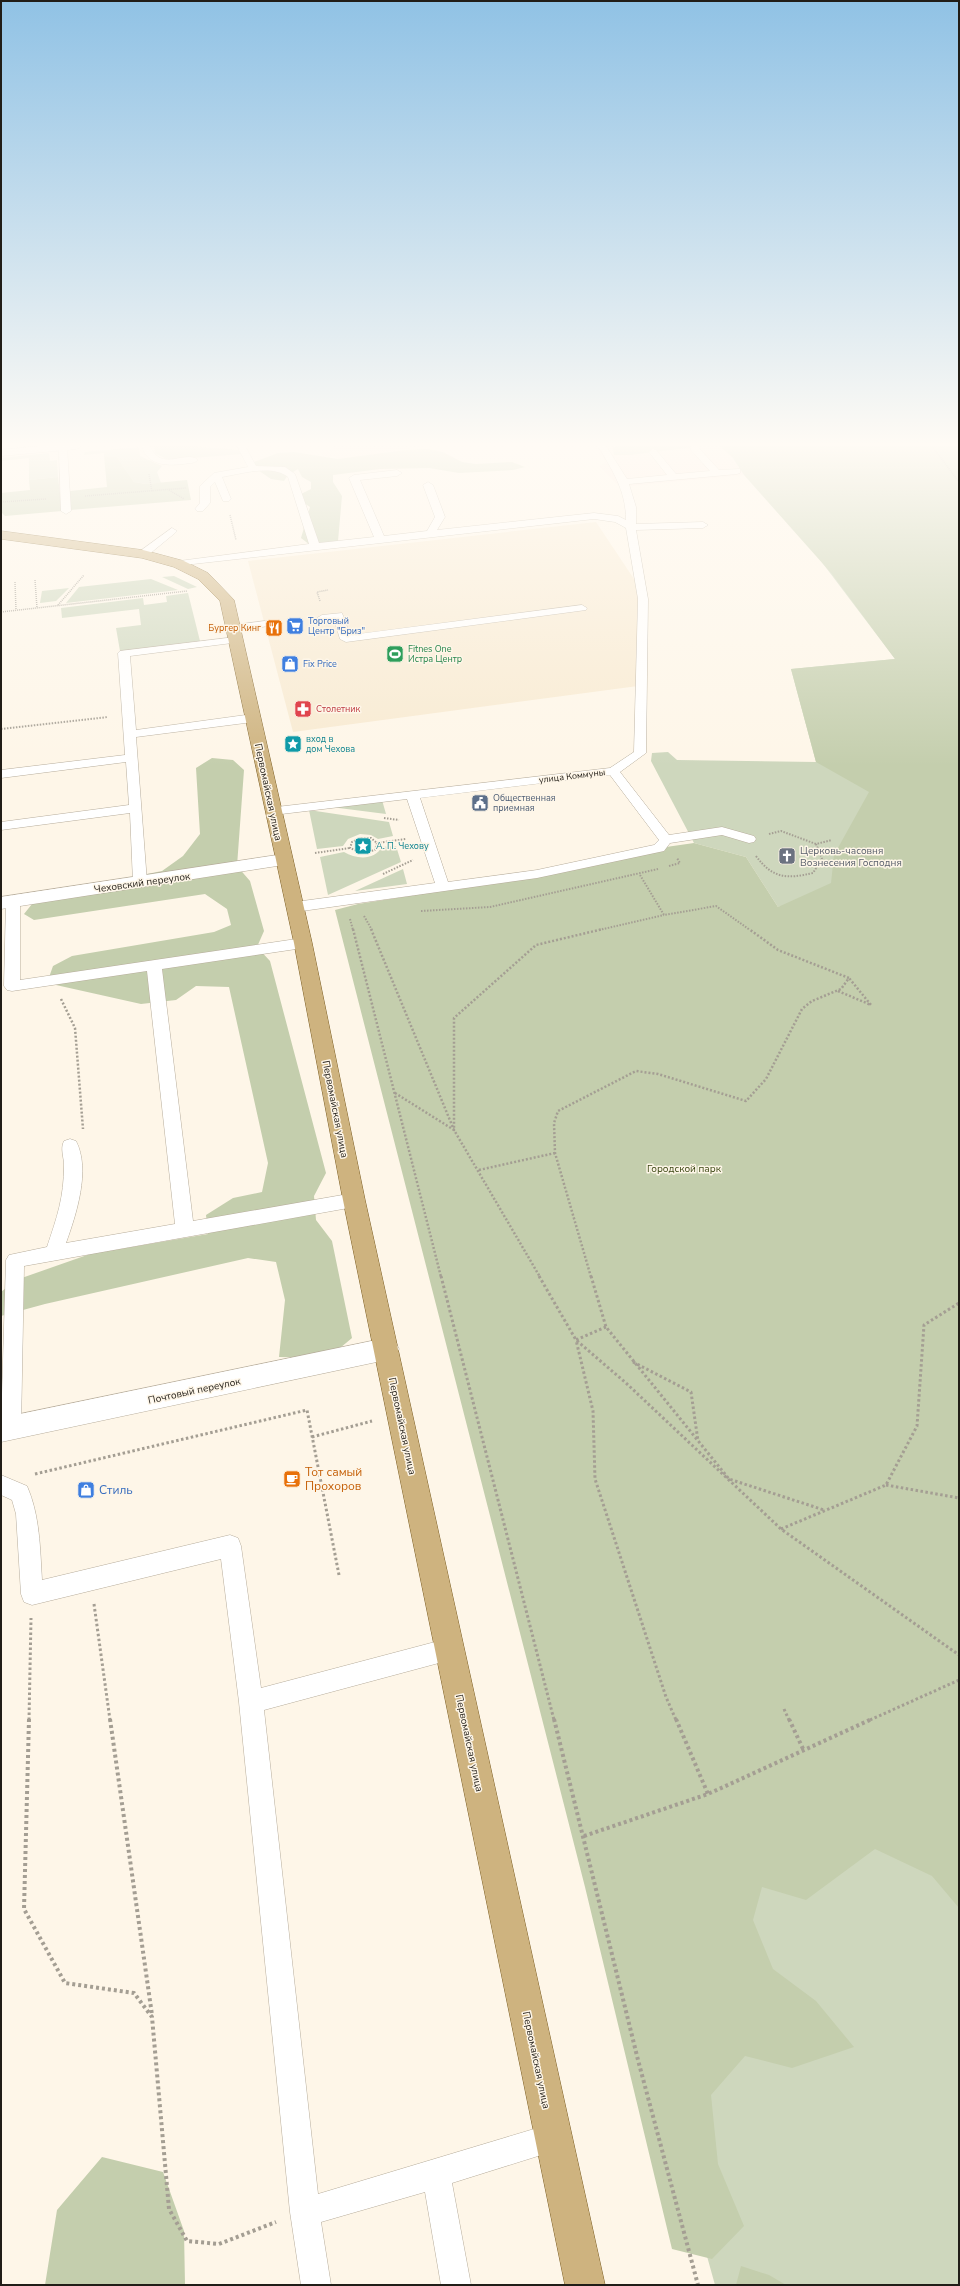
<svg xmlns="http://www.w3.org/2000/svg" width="960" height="2286" font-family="'Nunito Sans',sans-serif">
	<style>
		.built { fill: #f8ead1 }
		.industrial { fill: #fce9e0 }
		.green { fill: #ced7bd }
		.forest { fill: #c4cead }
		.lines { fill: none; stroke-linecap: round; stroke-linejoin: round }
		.service-casing { stroke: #b7ad9c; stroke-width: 1 }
		.minor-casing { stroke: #b7ad9c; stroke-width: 1 }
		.primary-casing { stroke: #7c5e23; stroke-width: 1 }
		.path-far4 { stroke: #a49e93; stroke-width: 1.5; stroke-dasharray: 1 1; stroke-linecap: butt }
		.path-far3 { stroke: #a49e93; stroke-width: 2; stroke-dasharray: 1.5 1.5; stroke-linecap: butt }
		.path-far2 { stroke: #a49e93; stroke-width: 2.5; stroke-dasharray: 2 2; stroke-linecap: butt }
		.path-far1 { stroke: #a49e93; stroke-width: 3; stroke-dasharray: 2.5 2.5; stroke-linecap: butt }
		.path { stroke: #a49e93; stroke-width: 4; stroke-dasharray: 3 3; stroke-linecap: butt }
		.service { fill: #fff; fill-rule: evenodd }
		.minor { fill: #fff; fill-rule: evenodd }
		.primary { fill: #ceb37f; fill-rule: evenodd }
		.path-bridge-far2 { stroke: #a49e93; stroke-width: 2; stroke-dasharray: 1.5 1.5; stroke-linecap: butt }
		.path-bridge-far1 { stroke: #a49e93; stroke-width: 2.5; stroke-dasharray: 2 2; stroke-linecap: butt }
		.path-bridge { stroke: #a49e93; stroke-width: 3; stroke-dasharray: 2.5 2.5; stroke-linecap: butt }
		.labels { text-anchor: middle; stroke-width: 3; stroke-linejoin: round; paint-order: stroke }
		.far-shop-label { font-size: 9px; fill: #366cbe; stroke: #fef6e8; text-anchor: start }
		.far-food-label { font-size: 9px; fill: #c56008; stroke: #fef6e8; text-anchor: end }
		.far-leisure-label { font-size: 9px; fill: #27864d; stroke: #fef6e8; text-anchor: start }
		.far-health-label { font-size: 9px; fill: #be3a42; stroke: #fef6e8; text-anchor: start }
		.far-culture-label { font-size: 9px; fill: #0d838f; stroke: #fef6e8; text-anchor: start }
		.far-street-label { font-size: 9px; fill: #211d17; stroke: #fef6e8 }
		.far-service-label { font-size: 9px; fill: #4e5e75; stroke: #fef6e8; text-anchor: start }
		.street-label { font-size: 10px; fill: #211d17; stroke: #fef6e8 }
		.worship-label { font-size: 10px; fill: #5b616d; stroke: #fef6e8; text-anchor: start }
		.park-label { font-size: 10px; fill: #3b4713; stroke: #fef6e8 }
		.near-food-label { font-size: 12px; fill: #c56008; stroke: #fef6e8; text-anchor: start }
		.near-shop-label { font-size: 12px; fill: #366cbe; stroke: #fef6e8; text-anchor: start }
	</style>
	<rect width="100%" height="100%" fill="#fef6e8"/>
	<path class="built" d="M 596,522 L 636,582 L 640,605 L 638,686 L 293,732 L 248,561 Z"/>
	<path class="industrial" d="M 335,446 L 423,446 L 338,460 L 335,456 L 324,458 L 321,452 L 332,450 Z
		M 593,446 L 727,446 L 744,475 L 620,487 L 599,466 L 606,462 Z"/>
	<path class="green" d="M 154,446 L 193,446 L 239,450 L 242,454 L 168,460 L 155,453 Z
		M 734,446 L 959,446 L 959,876 L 778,907 L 746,857 L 694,843 L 651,761 L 652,753 L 668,752 L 677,760 L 816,762 L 791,669 L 895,659 Z
		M 139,447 L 140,456 L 162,466 L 157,472 L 161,483 L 146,484 L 134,482 L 117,457 L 104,456 L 104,453 L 84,455 L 85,452 Z
		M 49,453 L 50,461 L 57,460 L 58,477 L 29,480 L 29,458 L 1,461 L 1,458 Z
		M 174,576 L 197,587 L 188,589 L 162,577 Z
		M 151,579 L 178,590 L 66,603 L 79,587 Z
		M 69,588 L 56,601 L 40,603 L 42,591 Z
		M 188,593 L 200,641 L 120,651 L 116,628 L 141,625 L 139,609 L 62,618 L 61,608 L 143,598 L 144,605 L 167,602 L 166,596 Z
		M 382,800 L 386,814 L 331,807 Z
		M 309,810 L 389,822 L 393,836 L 378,839 L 371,835 L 360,834 L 348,839 L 343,846 L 317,849 Z
		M 396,846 L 401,862 L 328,895 L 320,857 L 344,852 C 356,859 374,861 382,847 Z
		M 403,869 L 407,884 L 355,891 Z
		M 959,1770 L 959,2285 L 715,2285 L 651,2055 L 707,1859 Z"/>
	<path class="forest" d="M 616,446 L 702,446 L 630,455 L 614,455 L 613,448 Z
		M 713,446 L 959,446 L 959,1908 L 932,1876 L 875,1849 L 806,1900 L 762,1887 L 753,1920 L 773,1969 L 816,2001 L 854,2047 L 792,2068 L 745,2056 L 711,2095 L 718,2164 L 744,2226 L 712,2259 L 672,2249 L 585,1887 L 335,910 L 358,904 L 531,877 L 659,848 L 694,843 L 746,857 L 778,907 L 831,883 L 834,855 L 869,792 L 816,762 L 791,669 L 895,659 L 832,574 L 744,475 L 733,458 L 720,446 Z
		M 428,449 L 443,452 L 462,462 L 476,464 L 512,462 L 525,467 L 513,470 L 459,473 L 429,468 L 380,469 L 333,475 L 333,482 L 342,496 L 338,541 L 310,545 L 301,538 L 310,507 L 301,501 L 299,495 L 311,489 L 311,482 L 302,477 L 298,469 L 288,475 L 284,481 L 271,479 L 255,468 L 254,462 L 278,453 L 294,452 L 338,459 L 405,450 Z
		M 104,456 L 117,457 L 134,482 L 146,484 L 187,480 L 191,500 L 70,510 L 70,491 L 107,487 Z
		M 58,477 L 62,511 L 5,516 L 1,512 L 1,493 L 30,490 L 29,480 Z
		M 212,758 L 233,760 L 244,770 L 237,866 L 250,881 L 264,931 L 257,947 L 270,961 L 326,1173 L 314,1196 L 316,1220 L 332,1241 L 352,1338 L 328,1358 L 279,1357 L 285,1300 L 276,1262 L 248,1258 L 45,1304 L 1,1316 L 1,1292 L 16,1280 L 90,1254 L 208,1234 L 206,1215 L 233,1198 L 262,1192 L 268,1163 L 229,987 L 196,986 L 176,1000 L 141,1004 L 47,983 L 53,966 L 72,956 L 214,932 L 231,925 L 227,909 L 205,894 L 34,920 L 24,914 L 32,904 L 67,890 L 162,871 L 183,856 L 200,834 L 196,768 Z
		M 102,2157 L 163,2172 L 184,2231 L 185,2285 L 45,2285 L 57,2210 Z
		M 741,2266 L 769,2275 L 786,2285 L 736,2285 Z"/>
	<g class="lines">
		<defs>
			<path id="service" d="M 59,446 L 67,447 L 71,511 L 66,514 L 61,511 Z
				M 142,446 L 150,446 C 161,473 186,449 198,460 C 194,464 188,463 183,464 C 166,466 147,465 142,446 Z
				M 237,446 L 245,446 L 256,466 L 285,467 L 295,474 L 319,543 L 374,537 L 349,478 L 354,475 L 397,470 L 402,473 L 397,476 L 360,480 L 384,536 L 427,531 L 435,517 L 423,485 L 428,482 L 433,485 L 445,517 L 437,530 L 594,513 L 618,516 L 626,520 C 626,490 612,470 598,446 L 606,446 L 627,479 L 667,475 L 649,452 L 653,449 L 656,450 L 676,474 L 710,471 L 691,450 L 690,448 L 692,446 L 697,446 L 719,470 L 740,469 L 740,473 L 737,474 L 629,484 L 636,507 L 636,524 L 703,522 L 708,525 L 703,528 L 636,530 L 648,599 L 646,753 L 620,772 L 669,835 L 722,827 L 754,836 L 756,839 L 754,842 L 749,843 L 722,835 L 670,843 L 664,851 L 537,878 L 295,912 L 290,910 L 288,907 L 290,904 L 295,902 L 435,883 L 407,799 L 273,815 L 266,811 L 268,808 L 610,768 L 634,752 L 638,599 L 626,528 L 615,522 L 594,519 L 175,566 L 174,564 L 179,561 L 309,544 L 288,477 C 272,464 241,474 222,477 L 231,499 L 229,501 L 223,501 L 215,482 L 210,487 L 210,503 L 203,511 L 197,511 L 195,509 L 200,503 L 200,486 L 214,473 L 248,467 ZM 610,775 L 659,840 L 654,845 L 537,870 L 448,882 L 420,798 Z
				M 172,528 L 177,531 L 175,533 L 147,556 L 139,556 L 139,552 Z
				M 582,605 L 587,608 L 586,610 L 346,642 L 340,639 L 334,619 L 322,621 L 317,618 L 322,615 L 342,613 L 350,635 Z
				M 265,621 L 270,624 L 269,626 L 233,631 L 227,628 L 233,625 Z
				M 236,637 L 242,640 L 240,642 L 130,656 L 136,730 L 253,714 L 259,718 L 253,722 L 136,737 L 147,882 L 145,885 L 140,886 L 133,882 L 130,813 L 1,830 L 1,822 L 129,805 L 126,762 L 1,778 L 1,770 L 125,755 L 118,653 L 120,651 Z
				M 13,896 L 20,901 L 20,980 L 303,938 L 308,940 L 310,943 L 308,946 L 303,948 L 162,969 L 193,1221 L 354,1193 L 360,1195 L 363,1200 L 360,1205 L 354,1207 L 24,1266 L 21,1428 L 18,1435 L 11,1437 L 4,1435 L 1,1428 L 6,1260 L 9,1255 L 47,1247 C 57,1217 64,1198 64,1165 C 64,1157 60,1149 64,1141 L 70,1139 L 76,1141 C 91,1170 76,1215 66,1243 L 175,1224 L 147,971 L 12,991 L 7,990 L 4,986 L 6,901 Z
				M 1,1475 L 27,1486 C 40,1516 40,1548 42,1580 L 230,1535 L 238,1538 L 241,1546 L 261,1688 L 450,1638 L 458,1641 L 461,1649 L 458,1657 L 450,1660 L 264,1710 L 318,2194 L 554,2123 L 564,2127 L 568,2137 L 564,2147 L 554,2151 L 452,2183 L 471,2285 L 441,2285 L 425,2192 L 321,2222 L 331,2285 L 301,2285 L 290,2212 L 239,1702 L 221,1559 L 32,1605 L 24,1602 L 21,1594 L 16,1514 L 12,1500 L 1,1495 Z"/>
			<path id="minor" d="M 41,446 L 82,446 L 76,449 L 1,456 L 1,450 Z
				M 284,854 L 290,856 L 293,860 L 290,864 L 1,909 L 1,897 Z
				M 386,1338 L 395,1341 L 399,1349 L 395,1357 L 386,1360 L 1,1442 L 1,1418 Z"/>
			<path id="primary" d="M 1,531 L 143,550 L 184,561 L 208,573 L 234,600 L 312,943 L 365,1200 L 605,2285 L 565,2285 L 343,1200 L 294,943 L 220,601 L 198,579 L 174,567 L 142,558 L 1,539 Z"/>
		</defs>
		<use href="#service" class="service-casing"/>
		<use href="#minor" class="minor-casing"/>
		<use href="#primary" class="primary-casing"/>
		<path class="path-far4" d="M 932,446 L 959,482
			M 149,474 L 152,492
			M 169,490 L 184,499
			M 85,496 L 186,488
			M 1,502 L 46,499
			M 230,515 L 236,540
			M 35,580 L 37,608
			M 15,582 L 16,610
			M 320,601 L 317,592 L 328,590
			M 58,605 L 84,575
			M 1,612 L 187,591"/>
		<path class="path-far3" d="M 1,729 L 108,717
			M 384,818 L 399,820
			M 769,834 L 781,831 L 816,844
			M 361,838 L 371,838 L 377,843 L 375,850 L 362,853 L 350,848 L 352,842 Z
			M 377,843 L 406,839
			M 315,853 L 350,848
			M 756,856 C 773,879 787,879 813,873 L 822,859 L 816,844 L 832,840
			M 669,866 L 680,863 L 677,858
			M 383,874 L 413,860
			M 421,911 L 490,907 L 658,869
			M 364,916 L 372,930
			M 350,919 L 353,930
			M 599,930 L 664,915"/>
		<path class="path-far2" d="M 353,929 L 441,1277
			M 371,929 L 454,1130 L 540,1277
			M 838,991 L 871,1005 L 849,978
			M 61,999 L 75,1028 L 83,1129
			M 395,1093 L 454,1130 L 454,1018 L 536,945 L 603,929
			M 479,1170 L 555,1153"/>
		<path class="path-far1" d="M 441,1276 L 554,1720
			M 539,1276 L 576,1340 L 626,1383 L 781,1529 L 959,1655
			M 606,1327 L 576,1340 L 593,1411 L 595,1479 L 666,1697 L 676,1720
			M 633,1362 L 691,1392 L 698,1441
			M 312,1437 L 372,1421
			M 35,1474 L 307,1410 L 339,1575
			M 886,1485 L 959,1498
			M 781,1529 L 886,1485 L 917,1426 L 924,1325 L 959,1303
			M 94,1604 L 110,1720
			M 784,1709 L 789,1720
			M 29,1720 L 31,1618
			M 870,1720 L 959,1680"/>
		<path class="path" d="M 29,1719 L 24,1909 L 65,1983 L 134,1993 L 152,2017 L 169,2209 L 187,2241 L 219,2244 L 276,2222
			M 110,1719 L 152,2015
			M 554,1719 L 638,2060 L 698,2285
			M 676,1719 L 708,1794
			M 789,1719 L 804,1751
			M 584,1836 L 708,1794 L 872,1719"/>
		<use href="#service" class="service"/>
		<use href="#minor" class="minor"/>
		<use href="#primary" class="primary"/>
		<path class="path-bridge-far2" d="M 640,875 L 664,915 L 716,906 L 750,930"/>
		<path class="path-bridge-far1" d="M 591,1277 L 555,1153 L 554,1123 L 558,1111 L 636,1071 L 658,1074 L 746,1101 L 766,1079 L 802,1009 L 812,1001 L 841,989 L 849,978 L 778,950 L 749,929"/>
		<path class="path-bridge" d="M 591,1276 L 606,1327 L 729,1479 L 824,1510"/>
	</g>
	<linearGradient id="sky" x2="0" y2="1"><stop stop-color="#90c2e5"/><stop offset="0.58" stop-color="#fffbf5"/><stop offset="1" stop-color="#fffbf5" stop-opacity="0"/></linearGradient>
	<rect width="960" height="766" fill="url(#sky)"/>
	<defs>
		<symbol id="supermarket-square" viewBox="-11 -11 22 22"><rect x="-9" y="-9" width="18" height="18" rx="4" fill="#3f7fe0" stroke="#fef6e8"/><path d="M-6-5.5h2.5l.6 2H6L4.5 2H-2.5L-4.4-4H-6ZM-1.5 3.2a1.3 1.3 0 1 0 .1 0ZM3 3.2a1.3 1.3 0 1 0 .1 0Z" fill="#fff"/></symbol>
		<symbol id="restaurant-square" viewBox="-11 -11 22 22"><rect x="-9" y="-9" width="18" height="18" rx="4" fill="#e8710a" stroke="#fef6e8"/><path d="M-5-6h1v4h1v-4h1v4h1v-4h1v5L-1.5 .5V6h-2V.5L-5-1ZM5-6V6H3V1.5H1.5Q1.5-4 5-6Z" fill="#fff"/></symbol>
		<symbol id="stadium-square" viewBox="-11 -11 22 22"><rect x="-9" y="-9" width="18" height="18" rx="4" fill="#2e9e5b" stroke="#fef6e8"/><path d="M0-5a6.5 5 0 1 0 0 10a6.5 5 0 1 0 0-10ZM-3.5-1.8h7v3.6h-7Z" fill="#fff"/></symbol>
		<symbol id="shop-square" viewBox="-11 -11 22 22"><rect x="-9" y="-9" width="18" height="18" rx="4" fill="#3f7fe0" stroke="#fef6e8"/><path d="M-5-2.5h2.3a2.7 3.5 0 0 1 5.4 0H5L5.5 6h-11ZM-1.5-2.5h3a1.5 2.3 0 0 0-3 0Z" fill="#fff"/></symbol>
		<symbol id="pharmacy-square" viewBox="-11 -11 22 22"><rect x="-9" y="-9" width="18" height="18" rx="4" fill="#e0444e" stroke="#fef6e8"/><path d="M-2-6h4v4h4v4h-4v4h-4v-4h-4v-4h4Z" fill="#fff"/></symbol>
		<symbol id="sight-square" viewBox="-11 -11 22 22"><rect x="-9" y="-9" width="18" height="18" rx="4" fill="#0f9aa8" stroke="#fef6e8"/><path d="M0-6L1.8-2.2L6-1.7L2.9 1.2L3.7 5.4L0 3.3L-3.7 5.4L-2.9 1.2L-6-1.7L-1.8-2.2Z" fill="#fff"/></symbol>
		<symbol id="civic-square" viewBox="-11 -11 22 22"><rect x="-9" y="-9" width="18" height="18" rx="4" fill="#5c6f8a" stroke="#fef6e8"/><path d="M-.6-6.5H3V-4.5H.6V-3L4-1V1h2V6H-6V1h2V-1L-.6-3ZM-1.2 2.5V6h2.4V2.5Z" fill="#fff"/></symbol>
		<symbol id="church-square" viewBox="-11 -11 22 22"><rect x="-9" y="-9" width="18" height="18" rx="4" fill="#6b7280" stroke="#fef6e8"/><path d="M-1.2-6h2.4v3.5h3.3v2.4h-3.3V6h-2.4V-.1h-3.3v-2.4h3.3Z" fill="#fff"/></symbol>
		<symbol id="cafe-square" viewBox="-11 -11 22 22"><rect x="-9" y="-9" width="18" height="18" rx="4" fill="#e8710a" stroke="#fef6e8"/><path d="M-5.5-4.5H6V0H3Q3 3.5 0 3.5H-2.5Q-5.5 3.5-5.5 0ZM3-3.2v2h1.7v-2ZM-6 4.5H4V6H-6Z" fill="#fff"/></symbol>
	</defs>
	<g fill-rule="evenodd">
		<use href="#supermarket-square" x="285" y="616" width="20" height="20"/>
		<use href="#restaurant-square" x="264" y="618" width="20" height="20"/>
		<use href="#stadium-square" x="385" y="644" width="20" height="20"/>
		<use href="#shop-square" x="280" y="654" width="20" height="20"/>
		<use href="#pharmacy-square" x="293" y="699" width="20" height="20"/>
		<use href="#sight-square" x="283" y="734" width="20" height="20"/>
		<use href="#civic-square" x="470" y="793" width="20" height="20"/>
		<use href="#sight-square" x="353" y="836" width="20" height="20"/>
		<use href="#church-square" x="777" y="846" width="20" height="20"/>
		<use href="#cafe-square" x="282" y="1469" width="20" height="20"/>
		<use href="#shop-square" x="76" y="1480" width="20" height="20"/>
	</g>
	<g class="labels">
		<g class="far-shop-label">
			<text x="308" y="624">Торговый<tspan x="308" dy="10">Центр "Бриз"</tspan></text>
			<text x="303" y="667">Fix Price</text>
		</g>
		<g class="far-food-label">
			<text x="261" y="631">Бургер Кинг</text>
		</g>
		<g class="far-leisure-label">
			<text x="408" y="652">Fitnes One<tspan x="408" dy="10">Истра Центр</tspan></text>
		</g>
		<g class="far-health-label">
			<text x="316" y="712">Столетник</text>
		</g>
		<g class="far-culture-label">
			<text x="306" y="742">вход в<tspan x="306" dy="10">дом Чехова</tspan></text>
			<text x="376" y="849">А. П. Чехову</text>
		</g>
		<g class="far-street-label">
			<text transform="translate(572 776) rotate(-7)" y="3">улица Коммуны</text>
		</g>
		<g class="far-service-label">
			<text x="493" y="801">Общественная<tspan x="493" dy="10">приемная</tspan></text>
		</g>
		<g class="street-label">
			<text transform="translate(269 792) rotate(78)" y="4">Первомайская улица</text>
			<text transform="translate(142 882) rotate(-8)" y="4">Чеховский переулок</text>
			<text transform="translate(336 1109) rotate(79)" y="4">Первомайская улица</text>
			<text transform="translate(194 1390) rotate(-12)" y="4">Почтовый переулок</text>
			<text transform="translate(403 1426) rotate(78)" y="4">Первомайская улица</text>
			<text transform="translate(470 1743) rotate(78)" y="4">Первомайская улица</text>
			<text transform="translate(537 2060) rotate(78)" y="4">Первомайская улица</text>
		</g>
		<g class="worship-label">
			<text x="800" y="854">Церковь-часовня<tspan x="800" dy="12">Вознесения Господня</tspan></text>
		</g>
		<g class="park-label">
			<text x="684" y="1172">Городской парк</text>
		</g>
		<g class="near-food-label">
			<text x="305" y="1476">Тот самый<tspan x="305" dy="14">Прохоров</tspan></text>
		</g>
		<g class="near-shop-label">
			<text x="99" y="1494">Стиль</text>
		</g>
	</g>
	<rect width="960" height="2286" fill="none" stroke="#211d17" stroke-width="4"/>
</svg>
